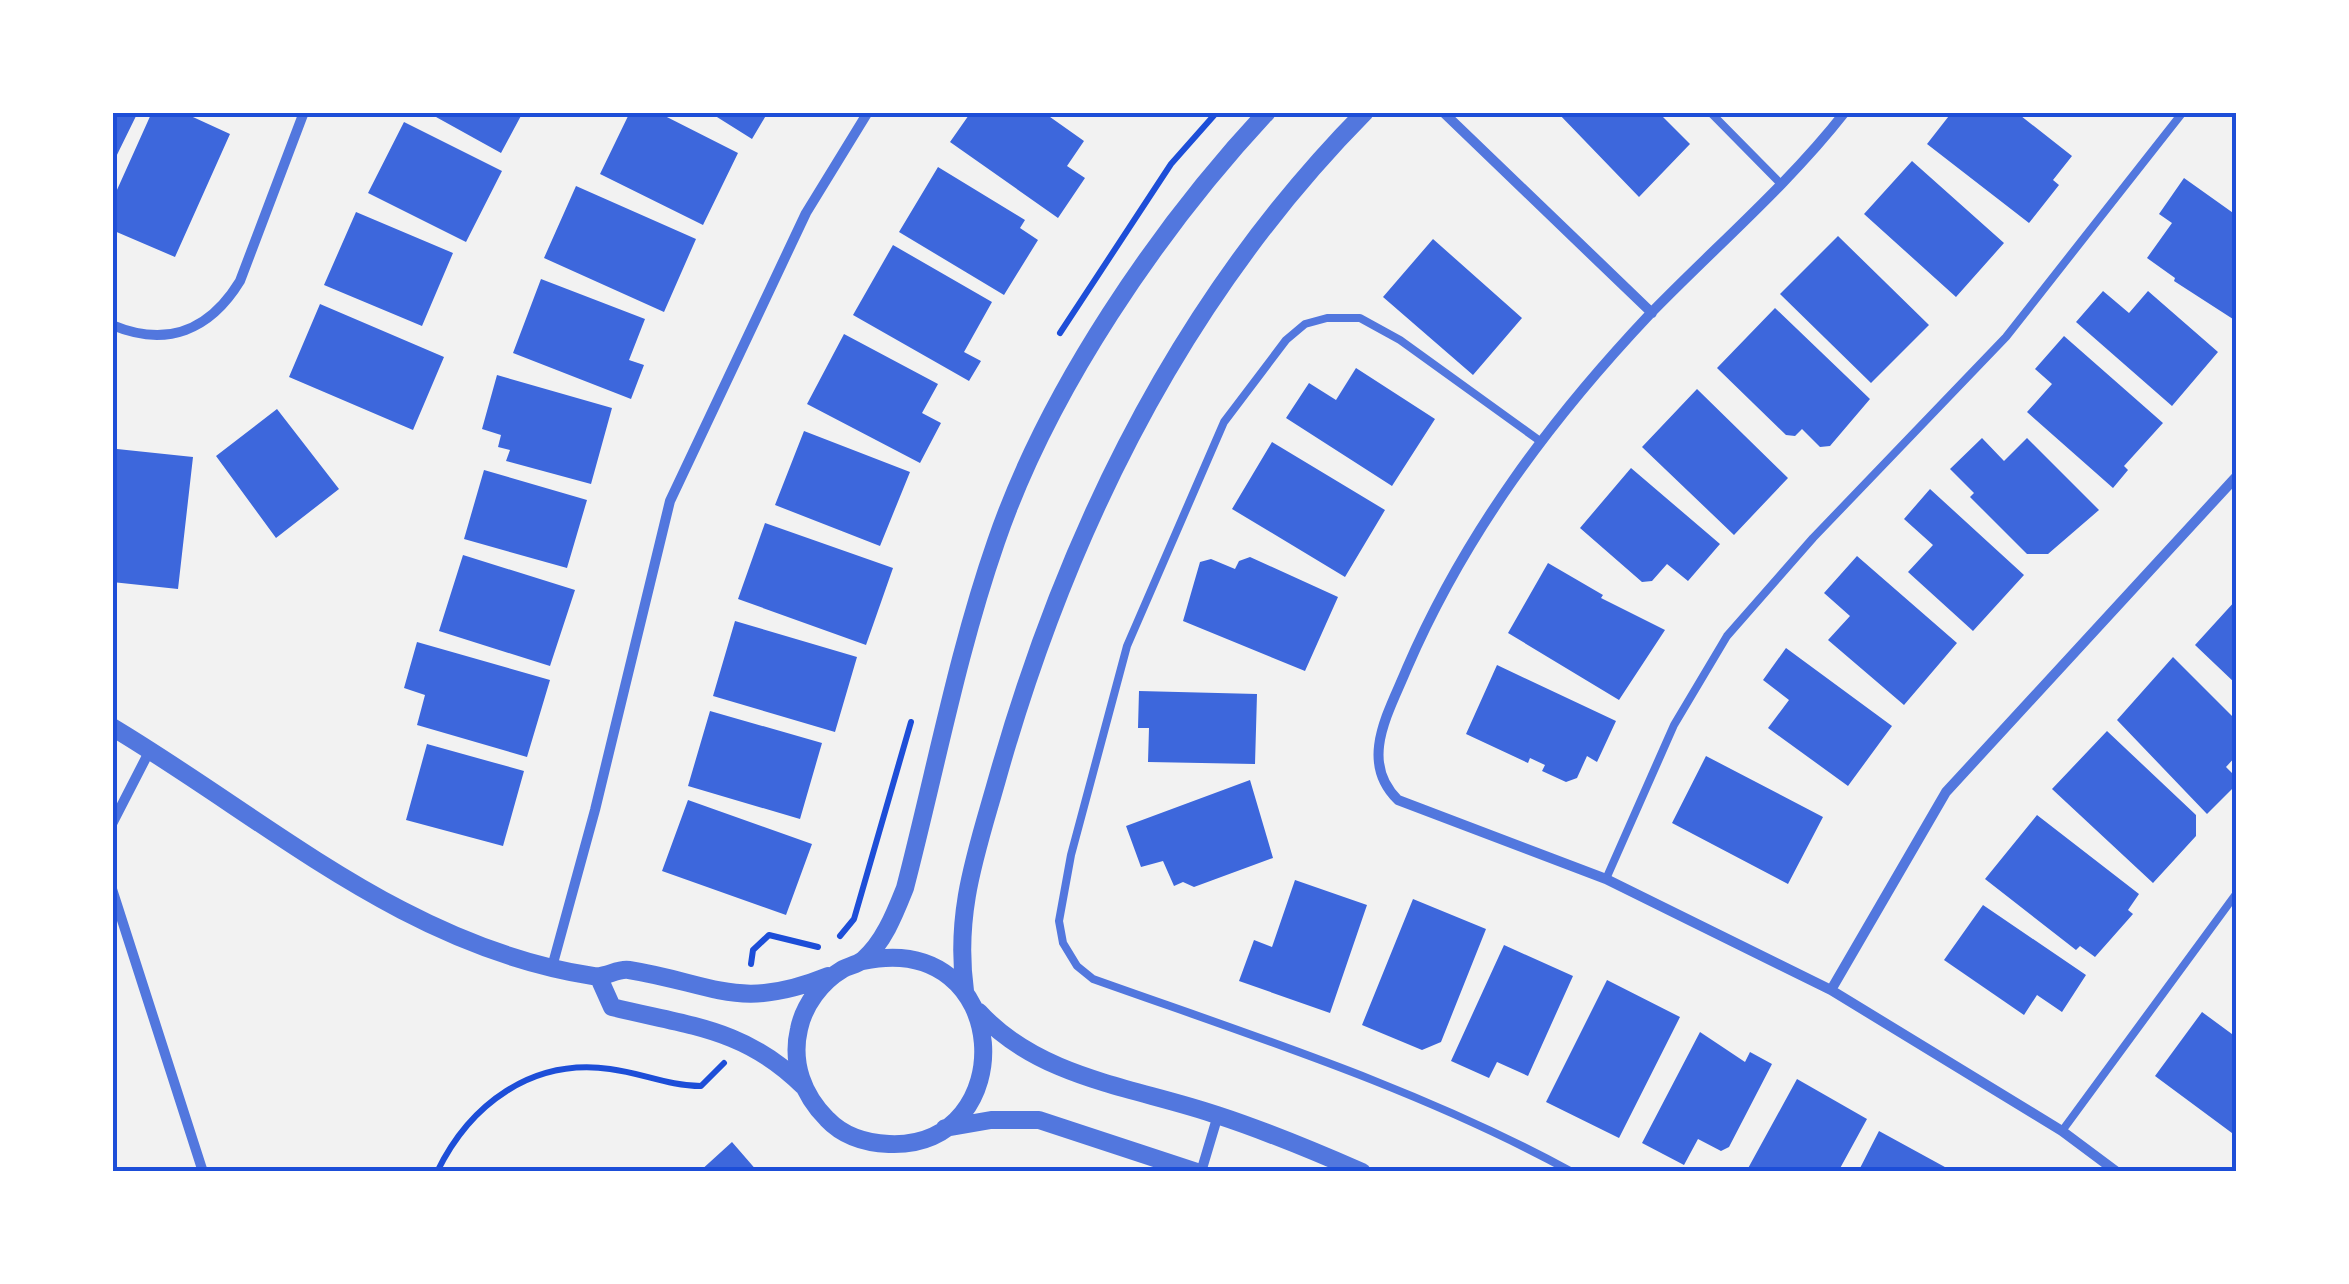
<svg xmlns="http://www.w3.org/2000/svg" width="2349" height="1284" font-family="Figtree,sans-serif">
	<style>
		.building { fill: #3d67dc }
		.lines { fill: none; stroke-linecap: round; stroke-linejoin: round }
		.path { stroke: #1d4ed8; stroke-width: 6 }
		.service { stroke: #5277de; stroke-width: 8 }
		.minor { stroke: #5277de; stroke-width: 10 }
		.tertiary { stroke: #5277de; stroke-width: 18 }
		.neatline { fill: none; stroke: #1d4ed8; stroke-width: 4 }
	</style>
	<rect width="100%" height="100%" fill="#f2f2f2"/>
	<path class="building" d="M 112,112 L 138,112 L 112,165 Z
		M 152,112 L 182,112 L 230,134 L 175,257 L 112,230 L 112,201 Z
		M 427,112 L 523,112 L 501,153 Z
		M 630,112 L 657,112 L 738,153 L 703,225 L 600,174 Z
		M 709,112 L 768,112 L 752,139 Z
		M 971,112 L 1043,112 L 1084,141 L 1067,166 L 1085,178 L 1058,218 L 950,142 Z
		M 1557,112 L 1658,112 L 1690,144 L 1639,197 Z
		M 1952,112 L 2016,112 L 2072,156 L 2053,180 L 2059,185 L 2029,223 L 1927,144 Z
		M 404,122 L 502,171 L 466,242 L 368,193 Z
		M 1912,161 L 2004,243 L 1956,297 L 1864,214 Z
		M 938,167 L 1025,220 L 1020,228 L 1038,240 L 1004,295 L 899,232 Z
		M 2184,178 L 2236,215 L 2236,321 L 2174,281 L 2175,278 L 2147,258 L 2172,223 L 2159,214 Z
		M 576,186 L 696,239 L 664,312 L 544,258 Z
		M 356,212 L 453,253 L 422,326 L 324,285 Z
		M 1838,236 L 1929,325 L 1871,383 L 1780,294 Z
		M 1433,239 L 1522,318 L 1473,375 L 1383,297 Z
		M 893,245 L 992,302 L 964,352 L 981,361 L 969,381 L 853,315 Z
		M 541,279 L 645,319 L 629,360 L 644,365 L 631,399 L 513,353 Z
		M 2103,291 L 2129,313 L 2148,291 L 2218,352 L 2172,406 L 2076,322 Z
		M 320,304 L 444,357 L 413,430 L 289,377 Z
		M 1775,308 L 1870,399 L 1830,446 L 1820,447 L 1802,429 L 1795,436 L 1786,435 L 1717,368 Z
		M 844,334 L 938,384 L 922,413 L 941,423 L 920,463 L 807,404 Z
		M 2064,336 L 2163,423 L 2124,466 L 2128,470 L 2113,488 L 2027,412 L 2052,384 L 2035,369 Z
		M 1356,368 L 1435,419 L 1392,486 L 1286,418 L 1309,383 L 1336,400 Z
		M 497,375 L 612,408 L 591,484 L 506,461 L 510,450 L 498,447 L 501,435 L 482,429 Z
		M 1697,389 L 1788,478 L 1734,535 L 1642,447 Z
		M 277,409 L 339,489 L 276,538 L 216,456 Z
		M 804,431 L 910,472 L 880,546 L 775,505 Z
		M 1982,438 L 2004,461 L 2027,438 L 2099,510 L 2048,554 L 2027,554 L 1970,497 L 1974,493 L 1950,469 Z
		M 1272,442 L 1385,510 L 1345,577 L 1232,509 Z
		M 117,449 L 193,457 L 178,589 L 112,582 Z
		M 1631,468 L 1720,544 L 1688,581 L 1667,564 L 1652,581 L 1642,582 L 1580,528 Z
		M 484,470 L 587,500 L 567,568 L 464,539 Z
		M 1930,489 L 2024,575 L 1973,631 L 1908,572 L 1933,545 L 1904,519 Z
		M 765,523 L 893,568 L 866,645 L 738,599 Z
		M 463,555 L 575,590 L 550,666 L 439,631 Z
		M 1857,556 L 1957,643 L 1904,705 L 1828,640 L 1850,616 L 1824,593 Z
		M 1250,557 L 1338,597 L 1305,671 L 1183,621 L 1200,562 L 1211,559 L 1235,569 L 1239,561 Z
		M 1548,563 L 1603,595 L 1601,598 L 1665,630 L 1619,700 L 1508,633 Z
		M 2236,600 L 2236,684 L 2195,645 Z
		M 735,621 L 857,657 L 835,732 L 713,696 Z
		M 417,642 L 550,680 L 527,757 L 417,725 L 425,695 L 404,688 Z
		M 1786,648 L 1892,726 L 1848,786 L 1768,728 L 1789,700 L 1763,680 Z
		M 2173,657 L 2236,720 L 2236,756 L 2226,767 L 2236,777 L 2236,785 L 2207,814 L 2117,720 Z
		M 1497,665 L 1616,721 L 1597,762 L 1587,756 L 1577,778 L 1566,782 L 1542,771 L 1545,765 L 1530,758 L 1528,763 L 1466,734 Z
		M 1139,691 L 1257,694 L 1255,764 L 1148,762 L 1149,728 L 1138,728 Z
		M 710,711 L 822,743 L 800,819 L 688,786 Z
		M 2107,731 L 2196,815 L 2196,836 L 2153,883 L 2052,789 Z
		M 427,744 L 524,771 L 503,846 L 406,820 Z
		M 1706,756 L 1823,817 L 1788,884 L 1672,823 Z
		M 1250,780 L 1273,858 L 1194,887 L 1183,882 L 1174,886 L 1163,861 L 1141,867 L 1126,826 Z
		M 688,800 L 812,844 L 786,915 L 662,871 Z
		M 2037,815 L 2139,894 L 2128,910 L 2133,914 L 2095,957 L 2080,946 L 2076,950 L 1985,879 Z
		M 1295,880 L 1367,905 L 1330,1013 L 1239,981 L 1254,940 L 1272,947 Z
		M 1413,899 L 1486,929 L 1441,1042 L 1422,1050 L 1362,1025 Z
		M 1983,905 L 2086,975 L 2062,1012 L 2037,995 L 2024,1015 L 1944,960 Z
		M 1504,945 L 1573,976 L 1528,1076 L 1497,1062 L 1489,1078 L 1451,1061 Z
		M 1607,980 L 1680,1017 L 1619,1138 L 1546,1102 Z
		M 2202,1012 L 2236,1037 L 2236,1136 L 2155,1076 Z
		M 1700,1032 L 1745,1062 L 1750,1052 L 1772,1064 L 1729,1147 L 1721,1151 L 1698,1139 L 1684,1165 L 1642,1143 Z
		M 1797,1079 L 1867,1119 L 1838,1172 L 1746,1172 Z
		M 1879,1131 L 1954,1172 L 1858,1172 Z
		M 732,1142 L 758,1172 L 699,1172 Z"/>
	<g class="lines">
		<path class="path" d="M 1060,333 L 1171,164 L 1217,112
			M 840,936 L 854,919 L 911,722
			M 751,964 L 753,950 L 769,935 L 818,947
			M 437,1172 C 470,1104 532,1058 610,1069 C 642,1073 669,1086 701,1086 L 724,1063"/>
		<path class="service" d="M 1710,112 L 1781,184
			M 1540,441 L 1400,340 L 1360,318 L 1327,318 L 1305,324 L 1286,340 L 1224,422 L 1127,646 L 1071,855 L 1059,921 L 1063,943 L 1077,966 L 1093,979 C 1256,1037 1420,1089 1572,1172
			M 1606,879 L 1674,725 L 1727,636 L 1813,538 L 2006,337 L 2183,112
			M 2062,1131 L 2236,894"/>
		<path class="minor" d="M 1443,112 L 1652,313
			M 1845,112 C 1787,186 1715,247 1650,314 C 1550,420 1465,534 1407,668 C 1389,712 1358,761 1398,800 L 1606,879 L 1831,990 L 2062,1131 L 2117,1172
			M 112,325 C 167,348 210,330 240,281 L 304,112
			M 112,824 L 150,750
			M 112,889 L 203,1172
			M 552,967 L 595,810 L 670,501 L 806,213 L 868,112
			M 1831,990 L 1946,792 L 2236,477
			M 1201,1172 L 1218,1115"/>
		<path class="tertiary" d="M 112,727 C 269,821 406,947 593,976 C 606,978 617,968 629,970 C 715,984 739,1012 828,976
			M 863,961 C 1015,929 1022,1150 889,1144 C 866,1143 843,1136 827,1119 C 803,1095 791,1063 799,1029 C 804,1005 821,982 843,969 C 849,966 858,964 863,960 C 884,942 895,913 905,888 C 935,773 957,654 996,542 C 1048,390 1158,229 1267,112
			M 599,978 L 612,1007 C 688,1026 745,1028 803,1086
			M 965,991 C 954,911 977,851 998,776 C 1068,529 1183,296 1365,112
			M 979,1012 C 1040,1079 1135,1087 1217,1115 C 1266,1131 1314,1151 1362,1172
			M 945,1128 L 991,1120 L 1039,1120 L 1197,1172"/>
	</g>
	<rect width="2349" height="1284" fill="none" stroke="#ffffff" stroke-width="230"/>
	<rect x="115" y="115" width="2119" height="1054" class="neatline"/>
</svg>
